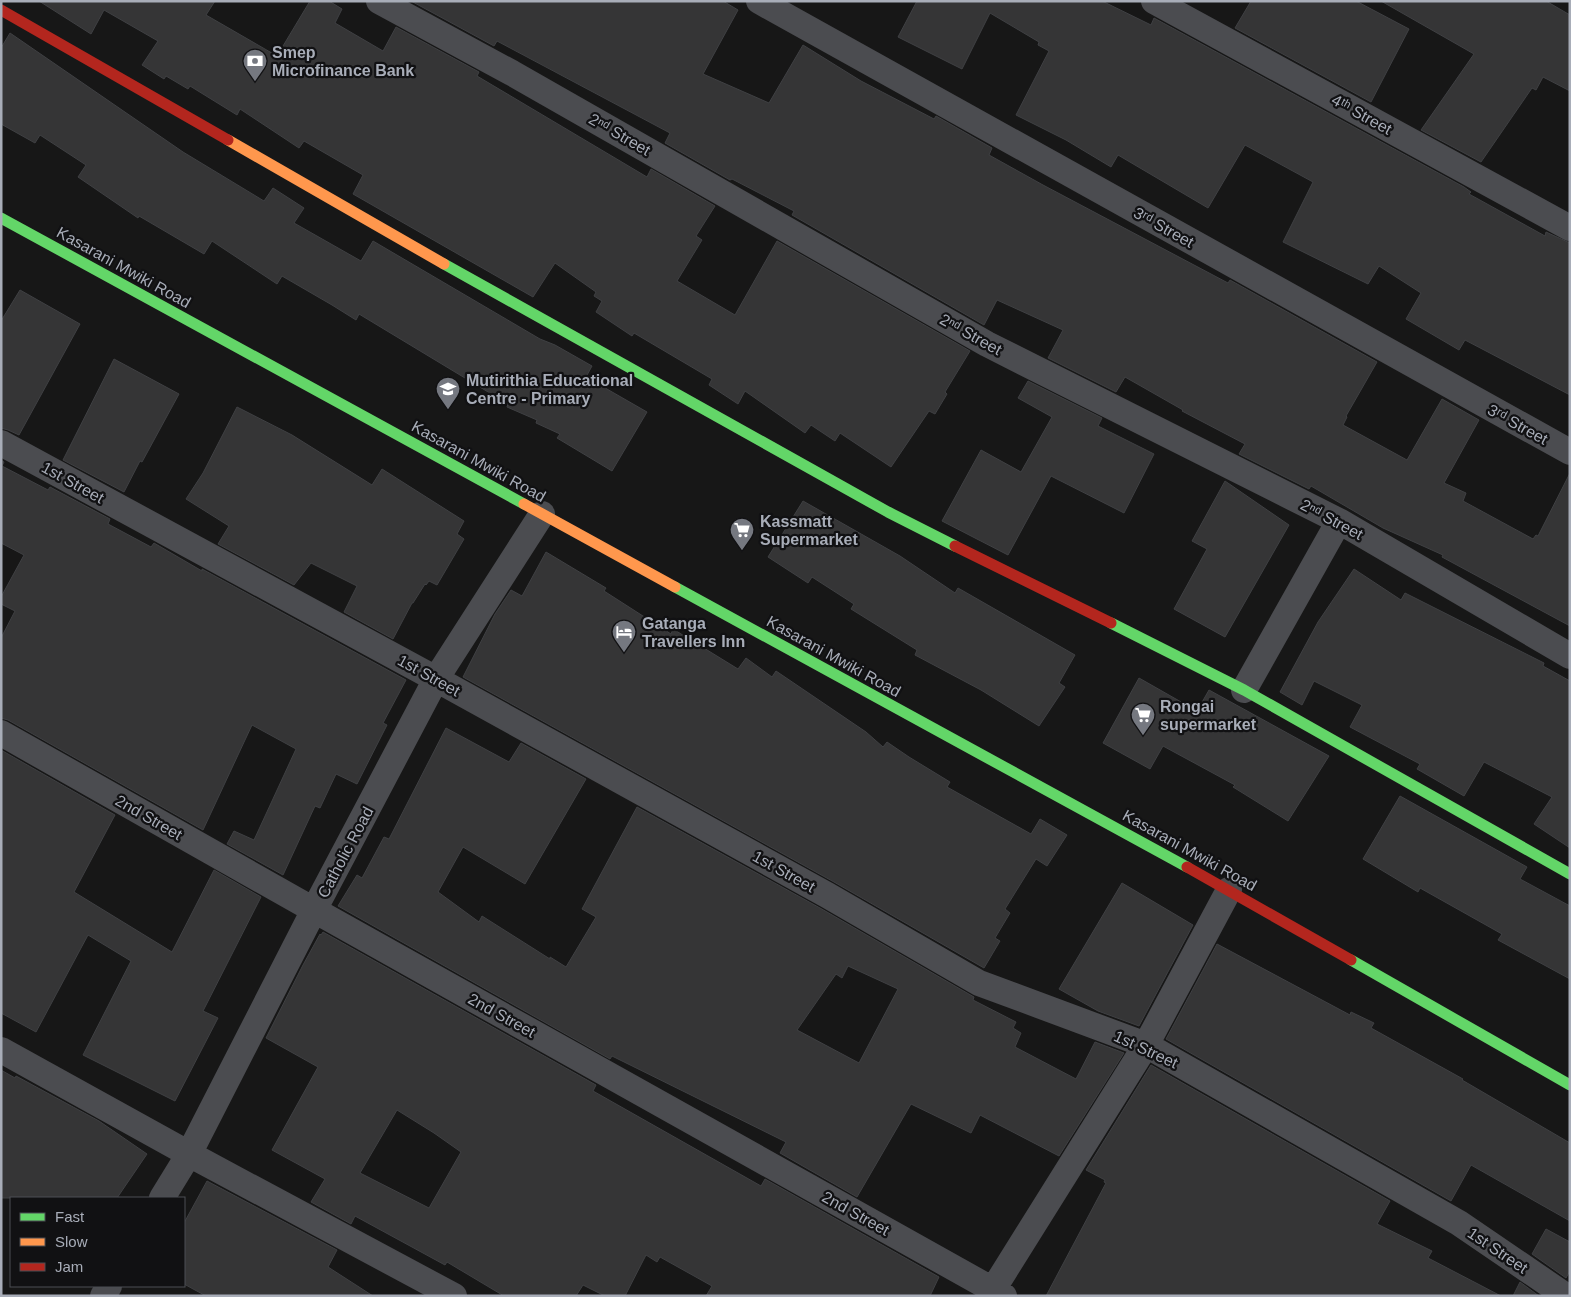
<svg xmlns="http://www.w3.org/2000/svg" width="1571" height="1297" font-family="Helvetica,sans-serif">
	<style>
		.building { fill: #353536; stroke: #3f4043; fill-rule: evenodd }
		.lines { fill: none; stroke-linecap: round; stroke-linejoin: round }
		.street { stroke: #4b4c50; stroke-width: 26 }
		.fast { stroke: #63d668; stroke-width: 11 }
		.slow { stroke: #ff974d; stroke-width: 11 }
		.jam { stroke: #b3261e; stroke-width: 11 }
		.labels { text-anchor: middle; stroke-width: 4.5; stroke-linejoin: round; paint-order: stroke }
		.poi-label { font-size: 16px; font-weight: bold; fill: #a8adb8; stroke: #111113; text-anchor: start }
		.street-label { font-size: 16px; fill: #a8adb8; stroke: #111113 }
	</style>
	<rect width="100%" height="100%" fill="#171717"/>
	<path class="building" d="M 39,1 L 215,1 L 206,15 L 277,56 L 310,1 L 329,1 L 342,9 L 335,23 L 383,51 L 396,27 L 479,72 L 477,76 L 647,177 L 651,169 L 715,206 L 696,236 L 702,240 L 677,281 L 735,315 L 777,241 L 970,351 L 945,392 L 947,394 L 935,414 L 929,411 L 891,467 L 840,433 L 835,441 L 811,425 L 805,433 L 745,391 L 738,404 L 709,385 L 712,379 L 634,333 L 632,336 L 596,312 L 602,301 L 594,296 L 596,292 L 555,263 L 533,297 L 353,194 L 363,175 L 304,141 L 299,148 L 240,109 L 237,115 L 190,86 L 188,89 L 166,76 L 164,79 L 142,65 L 158,41 L 104,10 L 91,34 Z
		M 411,1 L 723,1 L 738,10 L 703,74 L 769,103 L 803,45 L 861,81 L 934,119 L 936,116 L 992,148 L 989,155 L 1043,185 L 1228,283 L 1230,280 L 1377,362 L 1346,416 L 1347,417 L 1343,425 L 1407,460 L 1442,399 L 1479,420 L 1444,483 L 1466,493 L 1463,501 L 1533,539 L 1536,535 L 1538,536 L 1570,473 L 1570,626 L 1442,557 L 1443,555 L 1383,528 L 1311,486 L 1309,489 L 1239,454 L 1245,444 L 1182,411 L 1183,410 L 1125,377 L 1116,392 L 1048,358 L 1063,330 L 997,300 L 984,325 L 792,215 L 794,211 L 732,179 L 730,180 L 665,143 L 670,133 L 497,41 L 494,46 Z
		M 917,1 L 1102,1 L 1151,25 L 1154,18 L 1464,187 L 1471,192 L 1469,194 L 1545,236 L 1546,232 L 1570,243 L 1570,395 L 1465,340 L 1459,350 L 1406,319 L 1421,293 L 1379,266 L 1368,284 L 1283,242 L 1313,182 L 1245,145 L 1208,208 L 1118,155 L 1111,167 L 1066,140 L 1016,115 L 1049,51 L 1038,45 L 1039,42 L 990,13 L 962,69 L 898,37 Z
		M 1251,1 L 1356,1 L 1409,29 L 1371,102 L 1235,28 Z
		M 1381,1 L 1546,1 L 1570,15 L 1570,91 L 1543,77 L 1536,90 L 1532,88 L 1481,162 L 1421,130 L 1474,54 Z
		M 10,33 L 183,152 L 264,201 L 273,188 L 304,208 L 294,223 L 361,261 L 373,241 L 540,339 L 555,345 L 592,366 L 586,377 L 647,412 L 612,471 L 557,438 L 560,434 L 536,423 L 537,420 L 507,407 L 508,404 L 359,314 L 356,320 L 332,305 L 282,276 L 277,284 L 212,241 L 204,254 L 139,216 L 138,218 L 78,177 L 86,165 L 40,135 L 35,143 L 1,124 L 1,48 Z
		M 20,290 L 80,324 L 19,435 L 8,430 L 1,428 L 1,321 Z
		M 114,359 L 179,394 L 142,462 L 140,461 L 124,492 L 63,460 Z
		M 1028,381 L 1102,418 L 1098,426 L 1154,454 L 1124,513 L 1051,476 L 1008,555 L 942,521 L 981,450 L 1021,472 L 1052,417 L 1018,398 Z
		M 237,407 L 292,435 L 372,485 L 382,469 L 464,521 L 457,534 L 464,539 L 437,585 L 429,581 L 426,585 L 425,584 L 413,603 L 412,603 L 393,639 L 344,612 L 357,586 L 311,563 L 294,585 L 218,544 L 229,526 L 186,499 L 203,473 Z
		M 1,460 L 4,462 L 2,466 L 48,490 L 50,487 L 110,519 L 108,524 L 151,547 L 154,543 L 202,571 L 202,569 L 406,680 L 383,723 L 387,725 L 357,784 L 336,774 L 320,808 L 315,806 L 283,875 L 227,844 L 234,831 L 254,840 L 296,749 L 252,725 L 203,830 L 8,720 L 1,718 L 1,638 L 15,611 L 1,604 L 1,597 L 24,555 L 1,543 Z
		M 1225,481 L 1289,525 L 1225,637 L 1174,609 L 1207,549 L 1192,541 Z
		M 803,501 L 900,556 L 955,593 L 958,588 L 1075,655 L 1059,683 L 1065,687 L 1039,726 L 981,690 L 915,655 L 917,650 L 851,609 L 854,604 L 812,577 L 808,583 L 768,557 Z
		M 546,552 L 606,588 L 604,591 L 671,634 L 673,629 L 738,669 L 746,658 L 772,677 L 776,671 L 866,732 L 883,747 L 887,742 L 909,757 L 950,782 L 947,787 L 1031,834 L 1040,819 L 1067,835 L 1047,866 L 1036,859 L 1005,909 L 1010,913 L 995,938 L 1000,941 L 984,968 L 834,882 L 463,677 L 495,614 L 511,590 L 522,596 Z
		M 1354,569 L 1401,600 L 1405,593 L 1544,663 L 1543,666 L 1570,681 L 1570,848 L 1534,824 L 1552,797 L 1484,762 L 1464,796 L 1417,769 L 1420,764 L 1350,727 L 1362,705 L 1314,681 L 1302,705 L 1280,692 L 1318,622 Z
		M 1139,678 L 1197,711 L 1209,690 L 1329,756 L 1288,821 L 1233,787 L 1235,785 L 1163,746 L 1150,769 L 1103,743 Z
		M 446,728 L 509,762 L 521,743 L 586,779 L 525,884 L 463,847 L 438,892 L 479,922 L 482,916 L 550,959 L 550,957 L 566,967 L 596,917 L 582,909 L 637,807 L 820,908 L 974,997 L 973,1000 L 1016,1022 L 1013,1028 L 1021,1033 L 1015,1047 L 1076,1079 L 1095,1042 L 1124,1053 L 1059,1156 L 980,1115 L 971,1133 L 911,1104 L 857,1197 L 780,1153 L 786,1142 L 612,1056 L 610,1059 L 338,906 L 357,875 L 362,878 L 384,837 L 389,839 ZM 848,966 L 898,989 L 859,1063 L 797,1030 L 836,974 L 842,978 Z
		M 1,750 L 115,815 L 74,892 L 172,952 L 214,870 L 261,897 L 203,1011 L 218,1018 L 175,1101 L 83,1055 L 131,961 L 88,935 L 36,1032 L 1,1013 Z
		M 1400,796 L 1527,867 L 1520,879 L 1570,906 L 1570,979 L 1498,940 L 1502,934 L 1420,888 L 1418,892 L 1363,859 Z
		M 1122,883 L 1193,925 L 1139,1026 L 1098,1011 L 1059,989 Z
		M 323,932 L 596,1085 L 593,1091 L 761,1186 L 765,1179 L 939,1277 L 930,1296 L 706,1296 L 712,1286 L 660,1257 L 657,1262 L 646,1255 L 625,1296 L 605,1296 L 583,1285 L 576,1296 L 504,1296 L 447,1262 L 445,1265 L 355,1216 L 351,1224 L 311,1202 L 325,1179 L 272,1150 L 318,1067 L 266,1038 L 303,965 L 320,934 L 321,935 ZM 397,1110 L 434,1133 L 461,1152 L 429,1208 L 360,1173 Z
		M 1217,944 L 1350,1015 L 1351,1012 L 1374,1023 L 1371,1028 L 1463,1079 L 1462,1080 L 1570,1143 L 1570,1221 L 1471,1165 L 1451,1201 L 1166,1039 Z
		M 1151,1065 L 1390,1201 L 1377,1224 L 1432,1251 L 1428,1258 L 1501,1296 L 1046,1296 L 1106,1183 L 1104,1182 L 1105,1180 L 1086,1170 Z
		M 1,1070 L 15,1078 L 16,1076 L 99,1121 L 147,1154 L 117,1198 L 1,1198 Z
		M 207,1181 L 337,1250 L 328,1267 L 373,1296 L 206,1296 L 184,1284 L 184,1223 Z
		M 1546,1229 L 1570,1242 L 1570,1271 L 1566,1278 L 1532,1254 Z
		M 1520,1282 L 1539,1296 L 1513,1296 Z"/>
	<g class="lines">
		<path class="street" d="M 379,1 L 512,73 L 987,344 L 1339,521 L 1570,656
			M 759,1 L 1570,452
			M 1154,1 L 1570,228
			M 1,443 L 436,679 L 827,895 L 979,983 L 1146,1045 L 1459,1223 L 1566,1296
			M 1244,690 L 1339,521
			M 1,733 L 314,910 L 1004,1296
			M 1,1050 L 189,1154 L 454,1296
			M 162,1198 L 189,1154 L 314,910 L 436,679 L 542,514
			M 103,1296 L 109,1286
			M 989,1296 L 1146,1045 L 1229,890"/>
		<path class="fast" d="M 1,218 L 524,504
			M 444,264 L 888,512 L 955,546
			M 675,587 L 1187,867
			M 1111,623 L 1244,690 L 1570,874
			M 1351,960 L 1570,1085"/>
		<path class="slow" d="M 228,140 L 444,264
			M 524,504 L 675,587"/>
		<path class="jam" d="M 1,10 L 228,140
			M 955,546 L 1111,623
			M 1187,867 L 1351,960"/>
	</g>
	<defs>
		<symbol id="bank-pin" viewBox="-11 -11 22 30"><path d="M0 17L-7.5 6A9.5 9.5 0 1 1 7.5 6Z" fill="#757880" stroke="#111113"/><path d="M-6-4H6V4H-6ZM0-2.3a2.3 2.3 0 1 0 0 4.6a2.3 2.3 0 1 0 0-4.6Z" fill="#fff"/></symbol>
		<symbol id="school-pin" viewBox="-11 -11 22 30"><path d="M0 17L-7.5 6A9.5 9.5 0 1 1 7.5 6Z" fill="#757880" stroke="#111113"/><path d="M0-5L7-2L0 1L-7-2ZM-4 1L0 2.5L4 1V4Q0 6-4 4Z" fill="#fff"/></symbol>
		<symbol id="supermarket-pin" viewBox="-11 -11 22 30"><path d="M0 17L-7.5 6A9.5 9.5 0 1 1 7.5 6Z" fill="#757880" stroke="#111113"/><path d="M-6-5.5h2.5l.6 2H6L4.5 2H-2.5L-4.4-4H-6ZM-1.5 3.2a1.3 1.3 0 1 0 .1 0ZM3 3.2a1.3 1.3 0 1 0 .1 0Z" fill="#fff"/></symbol>
		<symbol id="hotel-pin" viewBox="-11 -11 22 30"><path d="M0 17L-7.5 6A9.5 9.5 0 1 1 7.5 6Z" fill="#757880" stroke="#111113"/><path d="M-6-4.5h1.5V1H6V5H4.5V3h-9V5H-6ZM-4 0a1.8 1.8 0 1 1 3.6 0ZM.5 0V-2.5h3Q6-2.5 6 0Z" fill="#fff"/></symbol>
	</defs>
	<g fill-rule="evenodd">
		<use href="#bank-pin" x="241" y="47" width="28" height="38"/>
		<use href="#school-pin" x="434" y="375" width="28" height="38"/>
		<use href="#supermarket-pin" x="728" y="516" width="28" height="38"/>
		<use href="#hotel-pin" x="610" y="618" width="28" height="38"/>
		<use href="#supermarket-pin" x="1129" y="701" width="28" height="38"/>
	</g>
	<g class="labels">
		<g class="poi-label">
			<text x="272" y="58">Smep<tspan x="272" dy="18">Microfinance Bank</tspan></text>
			<text x="466" y="386">Mutirithia Educational<tspan x="466" dy="18">Centre - Primary</tspan></text>
			<text x="760" y="527">Kassmatt<tspan x="760" dy="18">Supermarket</tspan></text>
			<text x="642" y="629">Gatanga<tspan x="642" dy="18">Travellers Inn</tspan></text>
			<text x="1160" y="712">Rongai<tspan x="1160" dy="18">supermarket</tspan></text>
		</g>
		<g class="street-label">
			<text transform="translate(1362 114) rotate(29)" y="6">4ᵗʰ Street</text>
			<text transform="translate(620 134) rotate(30)" y="6">2ⁿᵈ Street</text>
			<text transform="translate(1164 227) rotate(29)" y="6">3ʳᵈ Street</text>
			<text transform="translate(124 267) rotate(29)" y="6">Kasarani Mwiki Road</text>
			<text transform="translate(971 334) rotate(29)" y="6">2ⁿᵈ Street</text>
			<text transform="translate(1518 424) rotate(29)" y="6">3ʳᵈ Street</text>
			<text transform="translate(479 461) rotate(29)" y="6">Kasarani Mwiki Road</text>
			<text transform="translate(73 482) rotate(29)" y="6">1st Street</text>
			<text transform="translate(1332 519) rotate(28)" y="6">2ⁿᵈ Street</text>
			<text transform="translate(834 656) rotate(29)" y="6">Kasarani Mwiki Road</text>
			<text transform="translate(429 675) rotate(29)" y="6">1st Street</text>
			<text transform="translate(149 817) rotate(30)" y="6">2nd Street</text>
			<text transform="translate(1190 850) rotate(29)" y="6">Kasarani Mwiki Road</text>
			<text transform="translate(345 852) rotate(-62)" y="6">Catholic Road</text>
			<text transform="translate(784 871) rotate(29)" y="6">1st Street</text>
			<text transform="translate(502 1015) rotate(29)" y="6">2nd Street</text>
			<text transform="translate(1146 1049) rotate(25)" y="6">1st Street</text>
			<text transform="translate(856 1213) rotate(29)" y="6">2nd Street</text>
			<text transform="translate(1498 1250) rotate(34)" y="6">1st Street</text>
		</g>
	</g>
	<rect width="1571" height="1297" fill="none" stroke="#a8adb8" stroke-width="5"/>
	<rect x="10" y="1197" width="175" height="90" fill="#111113" stroke="#4d4f55"/>
	<rect x="20" y="1213" width="25" height="8" fill="#63d668" stroke="#4d4f55"/>
	<text x="55" y="1222" font-size="15" fill="#a8adb8">Fast</text>
	<rect x="20" y="1238" width="25" height="8" fill="#ff974d" stroke="#4d4f55"/>
	<text x="55" y="1247" font-size="15" fill="#a8adb8">Slow</text>
	<rect x="20" y="1263" width="25" height="8" fill="#b3261e" stroke="#4d4f55"/>
	<text x="55" y="1272" font-size="15" fill="#a8adb8">Jam</text>
</svg>
